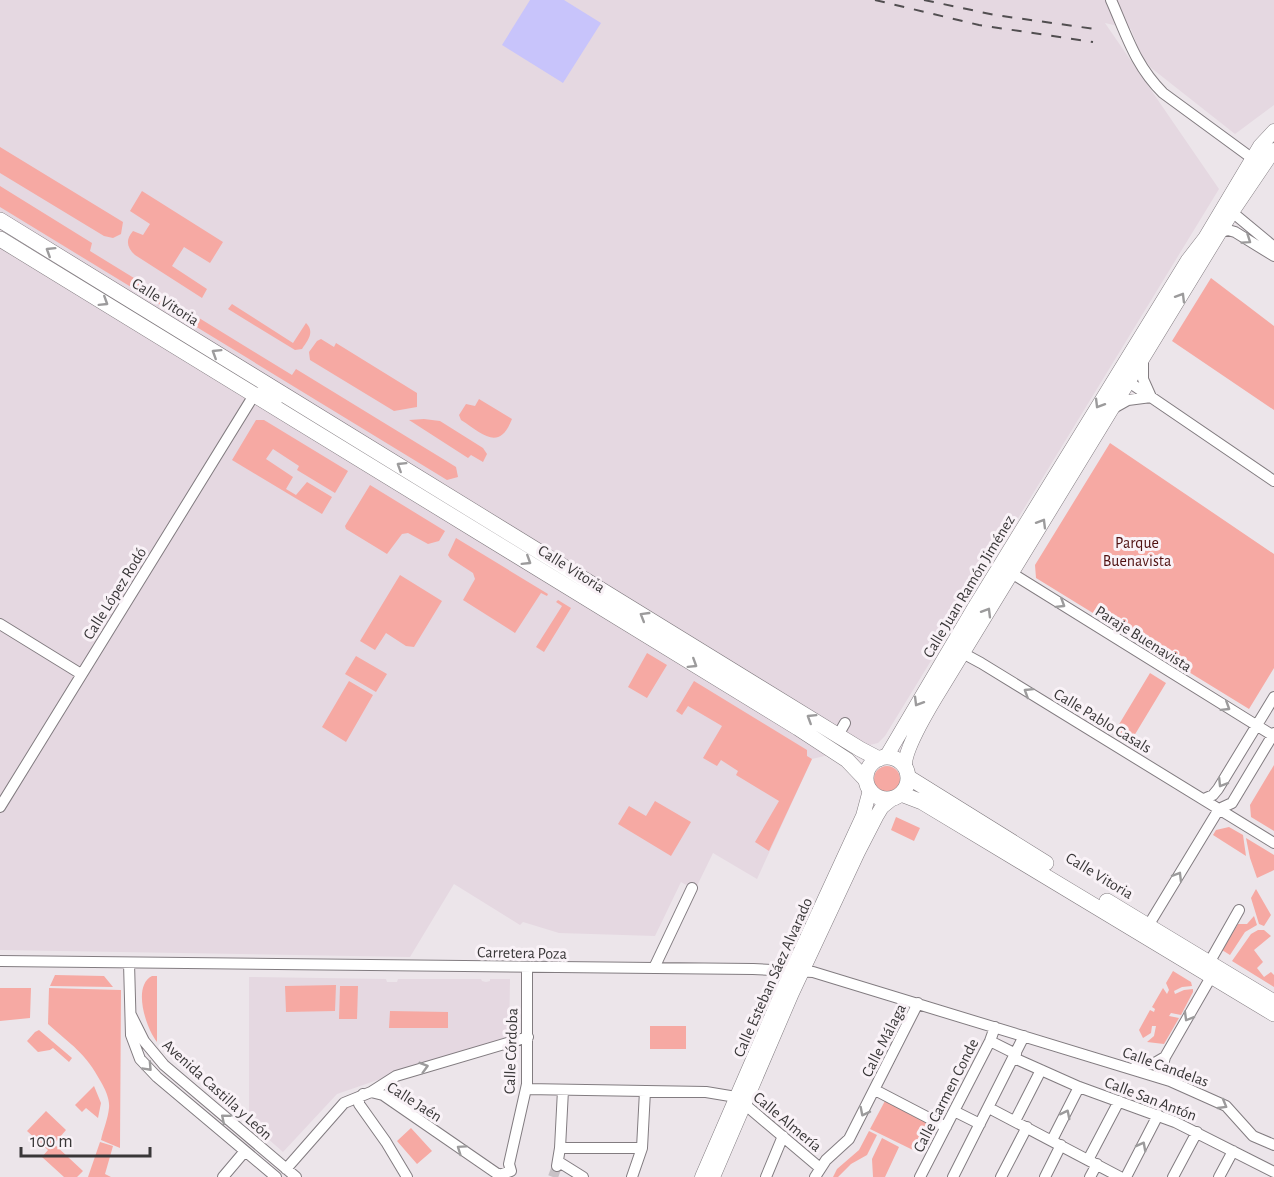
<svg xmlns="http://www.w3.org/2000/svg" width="1274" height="1177" font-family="'Alegreya Sans',sans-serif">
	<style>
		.built { fill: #e5d8e1 }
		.green { fill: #f6a9a3 }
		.water { fill: #c8c4fb }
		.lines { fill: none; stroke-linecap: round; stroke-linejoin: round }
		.minor-tunnel { stroke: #c8c2c6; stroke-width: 10; stroke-dasharray: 10 5; stroke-linecap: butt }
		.minor-casing { stroke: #827c80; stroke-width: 12 }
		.major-casing { stroke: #827c80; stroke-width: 15 }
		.highway-casing { stroke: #827c80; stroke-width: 16 }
		.minor { stroke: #fff; stroke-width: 10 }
		.major { stroke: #fff; stroke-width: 14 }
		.highway { stroke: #fff; stroke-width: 15 }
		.rail { stroke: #514e50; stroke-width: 2; stroke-dasharray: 10 10; stroke-linecap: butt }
		.oneway { stroke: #9c9b9c }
		.labels { text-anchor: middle; stroke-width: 6; stroke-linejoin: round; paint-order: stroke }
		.street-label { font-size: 16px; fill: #393738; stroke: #f9f2f7 }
		.park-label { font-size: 16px; fill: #501111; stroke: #f9f2f7 }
	</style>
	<rect width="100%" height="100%" fill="#ece5ea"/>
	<path class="built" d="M 0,0 L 1274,0 L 1274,105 L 1235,134 L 1150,67 L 1140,53 L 1131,29 L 1105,23 L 1219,189 L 885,736 L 878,743 L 812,759 L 757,879 L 713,853 L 695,890 L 681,882 L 655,936 L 559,933 L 523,922 L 520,925 L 454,884 L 410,957 L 0,950 Z
		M 249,977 L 386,979 L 387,982 L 397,982 L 398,979 L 481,979 L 482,981 L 486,982 L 490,981 L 490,979 L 510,979 L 509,1039 L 418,1066 L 337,1094 L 283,1152 L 249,1122 Z"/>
	<path class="green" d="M 0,147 L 123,222 L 121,234 L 113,238 L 104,236 L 0,173 Z
		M 0,186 L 92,243 L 90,251 L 292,375 L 296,369 L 448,462 L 456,467 L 458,477 L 447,480 L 0,207 Z
		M 142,191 L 223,242 L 210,263 L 184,247 L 172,266 L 207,289 L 202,298 L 135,255 C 127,248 125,240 133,231 L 143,235 L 150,224 L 130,211 Z
		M 1211,278 L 1274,326 L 1274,410 L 1172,341 Z
		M 232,304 L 293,343 L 306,323 C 315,332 308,340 302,349 L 295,350 L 228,309 Z
		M 321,339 L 334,347 L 336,343 L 417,393 L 417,407 L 394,411 L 310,360 L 309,352 L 317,341 Z
		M 479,399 L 512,419 C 499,452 483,434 461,420 L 459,415 L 466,404 L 475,406 Z
		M 424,419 L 440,421 L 483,448 L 487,454 L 483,462 L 471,455 L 468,458 L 409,420 Z
		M 256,420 L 264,420 L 348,471 L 335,493 L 297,470 L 299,466 L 273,449 L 266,459 L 293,477 L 286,489 L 296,495 L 307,482 L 332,497 L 322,514 L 232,460 Z
		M 1110,443 L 1274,554 L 1274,668 L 1249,709 L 1036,578 L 1035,565 Z
		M 370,485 L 445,531 L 439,541 L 428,544 L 408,533 L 402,534 L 387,554 L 346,529 L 345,526 Z
		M 456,538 L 548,594 L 547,596 L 541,593 L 515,633 L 463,600 L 475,579 L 473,573 L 450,558 L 448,555 Z
		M 400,575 L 442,601 L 414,647 L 406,646 L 386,633 L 375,650 L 360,641 Z
		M 558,600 L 571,608 L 544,652 L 536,647 L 562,606 L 556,602 Z
		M 647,653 L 667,665 L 647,698 L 628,687 Z
		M 356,656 L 387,674 L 376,692 L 345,674 Z
		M 1150,673 L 1166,683 L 1131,741 L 1115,731 Z
		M 349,681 L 373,695 L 346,742 L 322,727 Z
		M 694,681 L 807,750 L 807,756 L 812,759 L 769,851 L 755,842 L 779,801 L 736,775 L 738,771 L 721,760 L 717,766 L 703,758 L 722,726 L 688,706 L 682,715 L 676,711 Z
		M 1274,765 L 1274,831 L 1251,817 L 1250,805 Z
		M874 779a13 13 0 1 1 26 0a13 13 0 1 1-26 0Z
		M 655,801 L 691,822 L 671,856 L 618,824 L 629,806 L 646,816 Z
		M 896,817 L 920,828 L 914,841 L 891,830 Z
		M 1229,827 L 1243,835 L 1246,856 L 1213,835 L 1216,830 Z
		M 1246,838 L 1274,855 L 1274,870 L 1257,878 L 1250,858 Z
		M 1256,889 L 1271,915 L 1264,926 L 1259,924 L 1251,898 Z
		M 1254,916 L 1257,925 L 1245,932 L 1230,955 L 1222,950 L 1238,924 L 1247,924 Z
		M 1258,930 L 1264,930 L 1271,936 L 1254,950 L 1263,962 L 1257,968 L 1264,977 L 1271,972 L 1274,975 L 1274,987 L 1232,961 L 1251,934 Z
		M 1173,971 L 1191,982 L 1192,986 L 1182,987 L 1174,991 L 1175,994 L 1184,990 L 1193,989 L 1193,992 L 1181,1015 L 1171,1013 L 1169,1016 L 1179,1018 L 1164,1044 L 1147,1042 L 1154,1036 L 1156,1026 L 1152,1026 L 1151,1033 L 1143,1038 L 1139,1030 L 1150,1010 L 1154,1012 L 1155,1009 L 1152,1007 L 1163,988 L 1167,994 L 1169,990 L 1166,983 Z
		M 55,975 L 104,976 L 113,987 L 50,986 Z
		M 152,976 L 157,976 L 157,1042 C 146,1028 132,986 152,976 Z
		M 336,985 L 335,1011 L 286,1012 L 285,986 Z
		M 340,986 L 358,986 L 357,1019 L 339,1019 Z
		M 0,988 L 31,988 L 30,1018 L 0,1021 Z
		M 49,988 L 121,990 L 120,1148 L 101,1140 C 103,1130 108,1119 109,1108 C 110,1099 105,1089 101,1082 C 85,1052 71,1045 48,1024 Z
		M 390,1011 L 448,1012 L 448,1028 L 389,1028 Z
		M 650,1026 L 686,1026 L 686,1049 L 650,1049 Z
		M 39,1030 L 72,1058 L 69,1062 L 53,1048 L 50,1050 L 38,1052 L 27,1041 L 35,1032 Z
		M 94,1086 L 101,1103 L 98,1118 L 86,1108 L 82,1112 L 75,1105 Z
		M 886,1099 L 930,1123 L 915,1151 L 870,1129 Z
		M 46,1111 L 66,1130 L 54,1144 L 83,1171 L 77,1177 L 64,1177 L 42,1157 L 48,1150 L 27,1131 Z
		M 411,1128 L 432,1151 L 417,1164 L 397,1141 Z
		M 869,1131 L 877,1135 L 867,1155 L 851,1164 L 838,1177 L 833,1177 L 837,1169 L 859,1150 Z
		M 882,1138 L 899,1147 L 885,1177 L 873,1177 L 872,1159 Z
		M 100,1142 L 113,1146 L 105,1174 L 111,1177 L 88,1177 Z"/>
	<path class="water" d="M 530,0 L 564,0 L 601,23 L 563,83 L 502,45 Z"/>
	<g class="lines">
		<path class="minor-tunnel" d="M 553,1177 L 557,1166"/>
		<defs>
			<path id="minor" d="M 1111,0 C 1127,36 1135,65 1163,93 L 1253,159
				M 1233,207 L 1232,212 L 1274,247
				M 1219,232 L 1228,230 L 1235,232 L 1274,256
				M 1143,359 L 1143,379 L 1151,397
				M 1123,378 L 1274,481
				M 1112,409 L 1128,400 L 1151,397
				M 1005,569 L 1272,735
				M 0,624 L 81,674
				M 957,650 L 981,663 L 1274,843
				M 841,730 L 845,723
				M 1204,799 L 1213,795 L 1218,789 L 1274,697
				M 0,807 L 254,395 L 262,391 L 278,399
				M 1148,926 L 1219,809 L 1232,803 L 1274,733
				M 0,961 L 753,969 L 813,972 L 1170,1081 L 1226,1106 L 1253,1136 L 1274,1145
				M 129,963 L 131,1035 L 140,1059 L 157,1077 L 276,1177
				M 1209,963 L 1239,910
				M 654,968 L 692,888
				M 131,1015 L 144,1041 L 164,1065 L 296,1177
				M 990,1041 L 1016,1054
				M 1014,1058 L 1079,1087 L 1175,1122 L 1274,1172
				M 1135,1067 L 1153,1064 L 1165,1057
				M 1169,1080 C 1162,1072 1162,1067 1165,1057 L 1211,977 L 1217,974
				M 526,1089 L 706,1092 L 736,1097 L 820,1168
				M 875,1090 L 946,1127
				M 371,1092 L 396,1076 L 528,1037
				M 363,1094 L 359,1099 L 359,1104 L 386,1142 L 407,1177
				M 989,1108 L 1120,1177
				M 954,1111 L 980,1124
				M 1015,1121 L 1041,1070
				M 1052,1140 L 1079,1087
				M 560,1148 L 642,1148
				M 1088,1160 L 1119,1101
				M 559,1162 L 583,1177
				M 557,1166 L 560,1148 L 563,1090
				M 286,1169 L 344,1103 L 371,1092 L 383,1095 L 499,1175 L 511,1171
				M 511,1171 L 509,1164 L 527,1084 L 527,967
				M 223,1177 L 245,1151
				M 632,1177 L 642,1148 L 645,1091
				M 766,1177 L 783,1136
				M 815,1177 L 826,1160 L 849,1139 L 918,1003
				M 920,1177 L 990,1041 L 995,1027
				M 953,1177 L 1024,1036
				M 1001,1177 L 1027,1127
				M 1045,1177 L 1061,1145
				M 1090,1177 L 1097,1164
				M 1126,1177 L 1158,1115
				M 1173,1177 L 1197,1132
				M 1219,1177 L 1233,1151"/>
			<path id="major" d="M 886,757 L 974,608 L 1188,260 L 1205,238 L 1260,146 L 1274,131
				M 905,766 C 904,749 932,703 942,687 L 1232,212 L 1274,150
				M 702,1177 L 786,983 L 863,816 L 870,790
				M 713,1177 L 792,993 L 858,852 L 876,817 L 882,807 L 893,798"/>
			<path id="highway" d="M 0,220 L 860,749 L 879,759
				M 0,239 L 798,728 L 847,760 L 866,780
				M866 778a21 21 0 1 1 42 0a21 21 0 1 1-42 0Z
				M 908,777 L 1046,863
				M 901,794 L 922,802 L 1274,1014
				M 1107,901 L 1274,1002"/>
		</defs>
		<use href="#minor" class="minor-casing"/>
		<use href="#major" class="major-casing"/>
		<use href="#highway" class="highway-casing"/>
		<use href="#minor" class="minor"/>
		<use href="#major" class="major"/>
		<use href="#highway" class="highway"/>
		<path class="rail" d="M 875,0 L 979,25 L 1093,42
			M 924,0 L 995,15 L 1095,29"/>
	</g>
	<defs><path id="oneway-chevron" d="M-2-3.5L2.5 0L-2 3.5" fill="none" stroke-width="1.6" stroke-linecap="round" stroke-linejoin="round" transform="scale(1.5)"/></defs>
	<g class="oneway">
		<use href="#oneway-chevron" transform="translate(1247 240) rotate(34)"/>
		<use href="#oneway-chevron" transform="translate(50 251) rotate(-148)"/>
		<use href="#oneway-chevron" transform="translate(1181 297) rotate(-59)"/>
		<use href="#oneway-chevron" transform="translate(104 302) rotate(32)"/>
		<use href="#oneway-chevron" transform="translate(216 353) rotate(-148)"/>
		<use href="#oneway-chevron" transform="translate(1099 404) rotate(121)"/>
		<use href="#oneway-chevron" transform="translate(401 466) rotate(-148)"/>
		<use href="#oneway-chevron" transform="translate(1042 523) rotate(-59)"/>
		<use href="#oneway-chevron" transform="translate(527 561) rotate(32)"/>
		<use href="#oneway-chevron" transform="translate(1061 604) rotate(32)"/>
		<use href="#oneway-chevron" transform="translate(987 612) rotate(-59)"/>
		<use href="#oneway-chevron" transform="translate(644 616) rotate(-149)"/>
		<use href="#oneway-chevron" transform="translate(693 664) rotate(32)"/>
		<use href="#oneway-chevron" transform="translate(1028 692) rotate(-148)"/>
		<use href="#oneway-chevron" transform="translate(918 702) rotate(121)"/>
		<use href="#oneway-chevron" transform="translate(1226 707) rotate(32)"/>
		<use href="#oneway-chevron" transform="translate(811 718) rotate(-148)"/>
		<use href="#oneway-chevron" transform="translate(1222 783) rotate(122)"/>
		<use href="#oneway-chevron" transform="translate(1178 876) rotate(-59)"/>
		<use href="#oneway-chevron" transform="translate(1188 1017) rotate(120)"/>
		<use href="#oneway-chevron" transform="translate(148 1067) rotate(47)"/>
		<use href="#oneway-chevron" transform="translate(424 1067) rotate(-16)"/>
		<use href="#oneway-chevron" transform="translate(1223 1105) rotate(30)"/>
		<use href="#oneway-chevron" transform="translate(864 1112) rotate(117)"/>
		<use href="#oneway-chevron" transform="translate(1066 1114) rotate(-63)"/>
		<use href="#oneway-chevron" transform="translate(225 1118) rotate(-140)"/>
		<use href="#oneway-chevron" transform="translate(1142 1146) rotate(-62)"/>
		<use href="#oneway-chevron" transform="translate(461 1149) rotate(-145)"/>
	</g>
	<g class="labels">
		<g class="street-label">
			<text transform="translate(166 301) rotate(32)" y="6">Calle Vitoria</text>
			<text transform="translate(572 568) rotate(32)" y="6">Calle Vitoria</text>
			<text transform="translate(968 586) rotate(-59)" y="6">Calle Juan Ramón Jiménez</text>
			<text transform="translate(114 593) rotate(-58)" y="6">Calle López Rodó</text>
			<text transform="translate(1144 638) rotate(32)" y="6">Paraje Buenavista</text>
			<text transform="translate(1103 720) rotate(31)" y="6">Calle Pablo Casals</text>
			<text transform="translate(1100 875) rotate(31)" y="6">Calle Vitoria</text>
			<text transform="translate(522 952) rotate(1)" y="6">Carretera Poza</text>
			<text transform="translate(772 977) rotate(-66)" y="6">Calle Esteban Sáez Alvarado</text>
			<text transform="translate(883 1040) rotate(-63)" y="6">Calle Málaga</text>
			<text transform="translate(510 1051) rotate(-88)" y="6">Calle Córdoba</text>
			<text transform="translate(1166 1066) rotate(20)" y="6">Calle Candelas</text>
			<text transform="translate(218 1089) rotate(42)" y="6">Avenida Castilla y León</text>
			<text transform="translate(945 1095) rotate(-63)" y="6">Calle Carmen Conde</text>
			<text transform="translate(1151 1098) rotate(21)" y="6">Calle San Antón</text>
			<text transform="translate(415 1101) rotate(32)" y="6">Calle Jaén</text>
			<text transform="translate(788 1121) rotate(40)" y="6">Calle Almería</text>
		</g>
		<g class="park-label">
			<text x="1137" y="548">Parque<tspan x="1137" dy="18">Buenavista</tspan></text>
		</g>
	</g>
	<path d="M21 1147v9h129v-9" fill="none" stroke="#393738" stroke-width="3"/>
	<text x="30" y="1147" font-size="18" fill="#393738" stroke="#f9f2f7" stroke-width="4.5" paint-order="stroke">100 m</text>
</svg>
